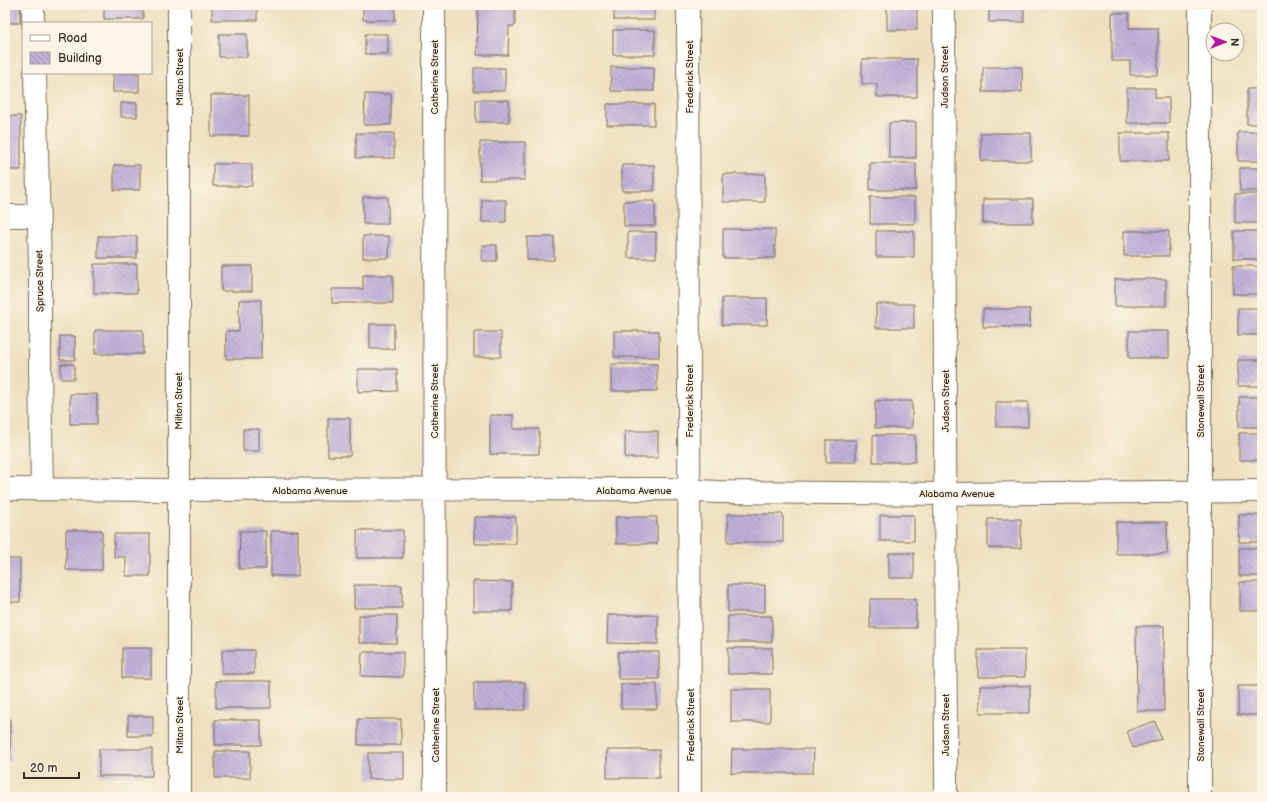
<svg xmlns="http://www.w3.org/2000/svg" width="1267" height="802" font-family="'Balsamiq Sans',sans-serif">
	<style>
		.building { fill: url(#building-back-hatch) }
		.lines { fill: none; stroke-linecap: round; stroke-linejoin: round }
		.minor-casing { stroke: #7a6a56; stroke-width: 24 }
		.minor { stroke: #fff; stroke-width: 22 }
		.labels { text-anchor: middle; stroke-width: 3; stroke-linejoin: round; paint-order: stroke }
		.street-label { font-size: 10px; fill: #3b2a1e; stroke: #fcf5e5 }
	</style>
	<defs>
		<pattern id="building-back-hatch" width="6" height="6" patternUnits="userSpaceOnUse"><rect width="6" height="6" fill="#c1b1da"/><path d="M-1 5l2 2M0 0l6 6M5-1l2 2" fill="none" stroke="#9e90b0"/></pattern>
	</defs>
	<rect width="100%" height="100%" fill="#fcf5e5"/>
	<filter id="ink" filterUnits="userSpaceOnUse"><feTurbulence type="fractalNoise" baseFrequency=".025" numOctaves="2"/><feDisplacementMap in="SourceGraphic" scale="8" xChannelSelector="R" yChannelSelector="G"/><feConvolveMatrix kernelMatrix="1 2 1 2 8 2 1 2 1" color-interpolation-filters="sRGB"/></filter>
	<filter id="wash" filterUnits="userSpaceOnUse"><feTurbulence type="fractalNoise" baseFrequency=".012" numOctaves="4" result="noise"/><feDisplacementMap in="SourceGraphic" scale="16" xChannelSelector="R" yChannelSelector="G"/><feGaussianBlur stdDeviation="0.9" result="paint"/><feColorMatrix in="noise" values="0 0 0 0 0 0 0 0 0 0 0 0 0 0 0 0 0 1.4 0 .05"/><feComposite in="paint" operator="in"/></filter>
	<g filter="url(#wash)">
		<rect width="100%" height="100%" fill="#eee0bf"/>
		<g id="blocks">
			<path class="building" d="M 5,5 L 20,5 L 20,23 L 5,23 Z
				M 104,5 L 143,5 L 143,19 L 104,19 Z
				M 212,5 L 257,5 L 257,20 L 212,20 Z
				M 363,5 L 395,5 L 395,20 L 363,20 Z
				M 478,5 L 515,5 L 515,26 L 509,26 L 508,55 L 477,55 Z
				M 614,5 L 654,5 L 654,20 L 614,20 Z
				M 887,5 L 917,5 L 917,30 L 887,30 Z
				M 989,5 L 1024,5 L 1024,22 L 989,22 Z
				M 1112,13 L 1129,13 L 1129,28 L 1158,28 L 1158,75 L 1130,75 L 1130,61 L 1112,61 Z
				M 613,30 L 655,30 L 655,55 L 613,55 Z
				M 219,34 L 247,34 L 247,57 L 219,57 Z
				M 365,34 L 388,34 L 388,54 L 365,54 Z
				M 862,59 L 917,59 L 917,97 L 877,97 L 877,84 L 862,84 Z
				M 611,67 L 654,67 L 654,91 L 611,91 Z
				M 983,67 L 1022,67 L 1022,92 L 983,92 Z
				M 474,68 L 505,68 L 505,91 L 474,91 Z
				M 113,73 L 139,73 L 139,92 L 113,92 Z
				M 1127,88 L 1155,88 L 1155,98 L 1169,98 L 1169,123 L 1127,123 Z
				M 1247,89 L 1262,89 L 1262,124 L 1247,124 Z
				M 365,94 L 391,94 L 391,125 L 364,125 Z
				M 211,95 L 249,95 L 249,136 L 211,136 Z
				M 476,100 L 509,100 L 509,122 L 476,122 Z
				M 121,103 L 137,103 L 137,117 L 121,117 Z
				M 607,104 L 654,104 L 654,125 L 607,125 Z
				M 5,116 L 21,116 L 21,170 L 5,170 Z
				M 916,122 L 916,158 L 889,158 L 889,123 Z
				M 1238,132 L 1262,132 L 1262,161 L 1238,161 Z
				M 356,133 L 394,133 L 394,158 L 356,158 Z
				M 981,133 L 1031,133 L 1031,161 L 981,161 Z
				M 1120,133 L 1169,133 L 1169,161 L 1120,161 Z
				M 480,142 L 525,142 L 525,180 L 480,180 Z
				M 870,163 L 916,163 L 916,190 L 870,190 Z
				M 213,164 L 252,164 L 252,186 L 213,186 Z
				M 114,165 L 140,165 L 140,190 L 114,190 Z
				M 622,165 L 654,165 L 654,191 L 622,191 Z
				M 1240,168 L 1262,168 L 1262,191 L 1240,191 Z
				M 723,174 L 765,174 L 765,202 L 723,202 Z
				M 1235,194 L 1262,194 L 1262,223 L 1235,223 Z
				M 363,197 L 388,197 L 388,224 L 363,224 Z
				M 870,197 L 915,197 L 915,224 L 870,224 Z
				M 983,199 L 1033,199 L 1033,223 L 983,223 Z
				M 482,200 L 506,200 L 506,222 L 482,222 Z
				M 624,201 L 655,201 L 655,226 L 624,226 Z
				M 723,229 L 775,229 L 775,258 L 723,258 Z
				M 876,231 L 914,231 L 914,257 L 876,257 Z
				M 1124,231 L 1169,231 L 1169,256 L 1124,256 Z
				M 1234,231 L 1262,231 L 1262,259 L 1234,259 Z
				M 628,232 L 656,232 L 656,258 L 628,258 Z
				M 98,236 L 137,236 L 137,258 L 98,258 Z
				M 363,236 L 389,236 L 389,258 L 363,258 Z
				M 527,237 L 554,237 L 554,260 L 527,260 Z
				M 482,245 L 497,245 L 497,261 L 482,261 Z
				M 94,264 L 137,264 L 137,293 L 94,293 Z
				M 221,266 L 252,266 L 252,291 L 221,291 Z
				M 1233,266 L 1262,266 L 1262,294 L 1233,294 Z
				M 363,275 L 393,275 L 393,303 L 332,303 L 332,289 L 363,289 Z
				M 1115,279 L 1166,279 L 1166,306 L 1115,306 Z
				M 722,298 L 767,298 L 767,325 L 722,325 Z
				M 239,300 L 261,300 L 261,359 L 226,359 L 226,331 L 239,331 Z
				M 876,304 L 914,304 L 914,328 L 876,328 Z
				M 1238,308 L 1262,308 L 1262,335 L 1238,335 Z
				M 983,309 L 1030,309 L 1030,327 L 983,327 Z
				M 370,324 L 394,324 L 394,349 L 370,349 Z
				M 95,330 L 143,330 L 143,354 L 95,354 Z
				M 614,331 L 659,331 L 659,357 L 614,357 Z
				M 1129,331 L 1169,331 L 1169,358 L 1129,358 Z
				M 474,332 L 501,332 L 501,357 L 474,357 Z
				M 60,336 L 75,336 L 75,360 L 60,360 Z
				M 1238,360 L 1262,360 L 1262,386 L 1238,386 Z
				M 61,364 L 74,364 L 74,379 L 61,379 Z
				M 611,364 L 657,364 L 657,391 L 611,391 Z
				M 358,369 L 397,369 L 397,391 L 358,392 Z
				M 70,394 L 97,394 L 97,424 L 70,424 Z
				M 1239,397 L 1262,397 L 1262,427 L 1239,427 Z
				M 875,401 L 912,401 L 912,428 L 875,428 Z
				M 996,402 L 1028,402 L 1028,427 L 996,427 Z
				M 490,415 L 513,415 L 513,429 L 539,429 L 539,454 L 490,454 Z
				M 328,418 L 350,418 L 350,456 L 328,456 Z
				M 243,429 L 259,429 L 259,451 L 243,451 Z
				M 625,431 L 658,431 L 658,458 L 625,458 Z
				M 1239,433 L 1262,433 L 1262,460 L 1239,460 Z
				M 873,435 L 915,435 L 915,462 L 873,462 Z
				M 826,440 L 856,440 L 856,462 L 826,462 Z
				M 728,514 L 783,514 L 783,542 L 728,542 Z
				M 880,515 L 914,515 L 914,541 L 880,541 Z
				M 1239,515 L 1262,515 L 1262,542 L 1239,542 Z
				M 474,517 L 516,517 L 516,544 L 474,544 Z
				M 616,517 L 657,517 L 657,544 L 616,544 Z
				M 988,519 L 1021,519 L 1021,548 L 988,548 Z
				M 1116,522 L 1167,522 L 1167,554 L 1116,554 Z
				M 66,530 L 102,530 L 102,570 L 66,570 Z
				M 357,530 L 403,530 L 403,558 L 357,558 Z
				M 240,531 L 266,531 L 266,569 L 239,569 Z
				M 271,531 L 298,531 L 298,576 L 271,576 Z
				M 114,534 L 150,534 L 150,576 L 126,576 L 126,557 L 114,557 Z
				M 1239,548 L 1262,548 L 1262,576 L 1239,576 Z
				M 889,553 L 914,553 L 914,578 L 889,578 Z
				M 5,559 L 20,559 L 20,602 L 5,602 Z
				M 473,581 L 512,582 L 512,611 L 473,611 Z
				M 1240,582 L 1262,582 L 1262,611 L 1240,611 Z
				M 354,585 L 402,585 L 402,608 L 354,608 Z
				M 728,585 L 765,585 L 765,612 L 728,612 Z
				M 870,599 L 916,599 L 916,628 L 870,628 Z
				M 359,615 L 397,615 L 397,643 L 359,643 Z
				M 608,615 L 658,615 L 658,644 L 607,643 Z
				M 728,616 L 772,616 L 772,642 L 728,642 Z
				M 1136,626 L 1164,626 L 1164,711 L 1137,711 Z
				M 122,648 L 151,648 L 151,678 L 122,678 Z
				M 728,648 L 772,648 L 772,674 L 728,674 Z
				M 222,650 L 254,650 L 254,674 L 222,674 Z
				M 978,650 L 1025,650 L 1025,677 L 978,677 Z
				M 362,652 L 403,652 L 403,677 L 361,676 Z
				M 618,652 L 659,652 L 659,679 L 618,679 Z
				M 216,681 L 271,681 L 271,708 L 216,708 Z
				M 474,682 L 525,682 L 525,710 L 474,710 Z
				M 621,684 L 657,684 L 657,709 L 621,709 Z
				M 980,686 L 1030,686 L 1030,713 L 980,713 Z
				M 1238,686 L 1262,686 L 1262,715 L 1238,715 Z
				M 731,689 L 770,689 L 770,722 L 731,722 Z
				M 128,716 L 153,716 L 153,736 L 128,736 Z
				M 5,718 L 10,718 L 10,761 L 5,761 Z
				M 358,719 L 401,719 L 401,745 L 358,745 Z
				M 215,720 L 261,720 L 261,745 L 215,745 Z
				M 1155,721 L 1161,739 L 1133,748 L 1127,731 Z
				M 99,749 L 152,749 L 152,776 L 99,776 Z
				M 732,749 L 814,749 L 813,773 L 731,773 Z
				M 607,750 L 659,750 L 659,778 L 607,778 Z
				M 215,751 L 250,751 L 250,778 L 215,778 Z
				M 368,753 L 404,753 L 404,779 L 368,779 Z"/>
		</g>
	</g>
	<g filter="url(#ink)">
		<use href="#blocks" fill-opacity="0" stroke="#7a6a56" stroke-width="1"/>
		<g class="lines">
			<defs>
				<path id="minor" d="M 33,5 L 33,23
					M 179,5 L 179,797
					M 434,5 L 435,797
					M 688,5 L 690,797
					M 944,5 L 946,797
					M 1200,5 L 1200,797
					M 35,73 L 40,267 L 40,369 L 42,489
					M 5,216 L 38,216
					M 5,489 L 178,490 L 667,489 L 717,492 L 945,494 L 1262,491"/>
			</defs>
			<use href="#minor" class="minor-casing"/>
			<use href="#minor" class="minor"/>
		</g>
	</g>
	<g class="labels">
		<g class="street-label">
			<text transform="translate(179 77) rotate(-90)" y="4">Milton Street</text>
			<text transform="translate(434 77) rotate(-90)" y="4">Catherine Street</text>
			<text transform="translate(689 77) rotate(-90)" y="4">Frederick Street</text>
			<text transform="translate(944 77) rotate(-90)" y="4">Judson Street</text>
			<text transform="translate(39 281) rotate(-91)" y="4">Spruce Street</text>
			<text transform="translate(178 401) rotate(-90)" y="4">Milton Street</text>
			<text transform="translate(434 401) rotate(-90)" y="4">Catherine Street</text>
			<text transform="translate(689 401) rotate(-90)" y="4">Frederick Street</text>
			<text transform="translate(945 401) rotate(-90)" y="4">Judson Street</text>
			<text transform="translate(1200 401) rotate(-90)" y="4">Stonewall Street</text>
			<text x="310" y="494">Alabama Avenue</text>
			<text x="634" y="494">Alabama Avenue</text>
			<text x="957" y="497">Alabama Avenue</text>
			<text transform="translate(179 725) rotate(-90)" y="4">Milton Street</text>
			<text transform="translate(435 725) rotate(-90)" y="4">Catherine Street</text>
			<text transform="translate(690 725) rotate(-90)" y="4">Frederick Street</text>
			<text transform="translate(945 725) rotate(-90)" y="4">Judson Street</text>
			<text transform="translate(1200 725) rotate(-90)" y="4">Stonewall Street</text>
		</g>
	</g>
	<rect width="1267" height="802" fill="none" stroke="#fcf5e5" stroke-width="20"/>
	<rect x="22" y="22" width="130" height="52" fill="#fcf5e5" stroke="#afa495"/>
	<rect x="30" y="35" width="20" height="6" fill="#ffffff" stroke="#afa495"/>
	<text x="58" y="42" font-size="12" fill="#3b2a1e">Road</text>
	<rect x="30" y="52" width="20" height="12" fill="url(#building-back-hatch)" stroke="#afa495"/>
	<text x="58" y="62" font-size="12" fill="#3b2a1e">Building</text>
	<g transform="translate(1225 42) rotate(90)"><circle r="19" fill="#fcf5e5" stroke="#afa495"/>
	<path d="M0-3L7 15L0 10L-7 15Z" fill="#b5179e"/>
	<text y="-6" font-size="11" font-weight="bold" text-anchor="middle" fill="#3b2a1e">N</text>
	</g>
	<path d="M24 772v6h55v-6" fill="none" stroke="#3b2a1e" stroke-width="2"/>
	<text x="30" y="772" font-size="12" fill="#3b2a1e" stroke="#fcf5e5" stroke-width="3" paint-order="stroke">20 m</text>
</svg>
